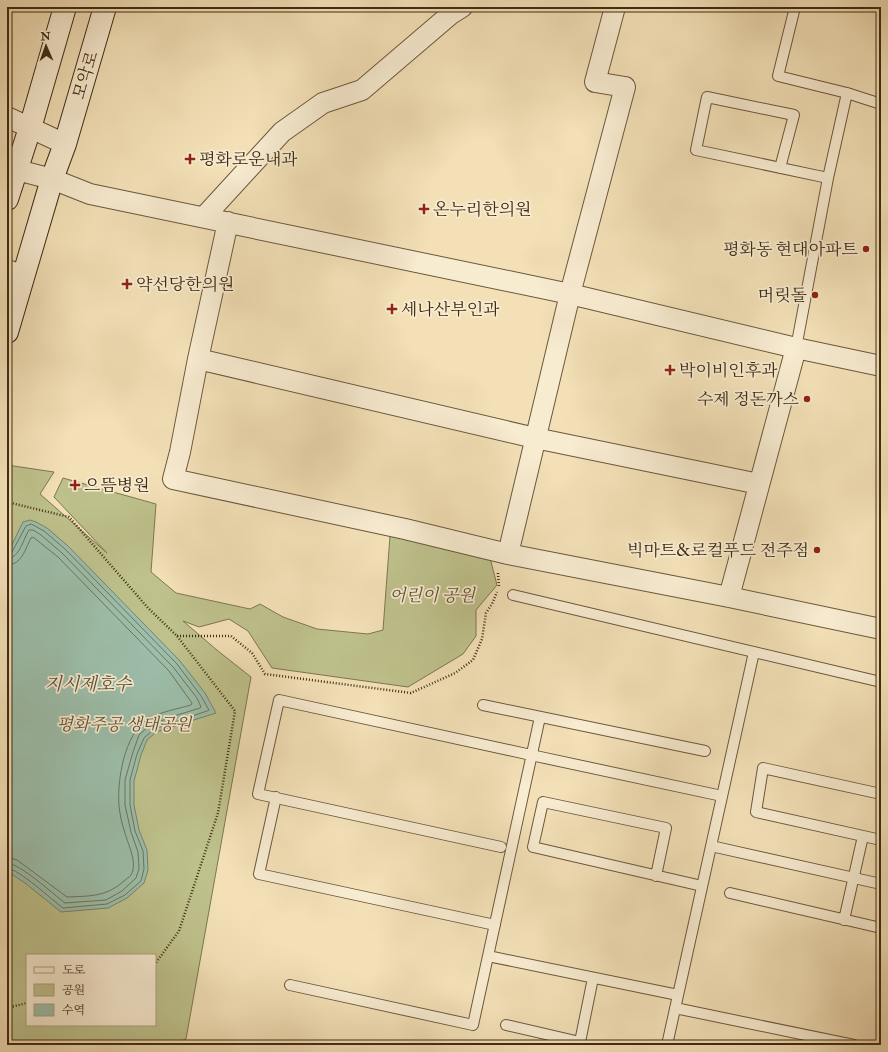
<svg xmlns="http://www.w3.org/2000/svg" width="888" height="1052" font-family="'IM FELL Double Pica','Noto Serif KR',serif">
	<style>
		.green { fill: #bec18c; stroke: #7e7650; fill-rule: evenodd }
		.water { fill: #9cbeaa; stroke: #77836e }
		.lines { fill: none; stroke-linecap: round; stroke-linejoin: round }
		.shore { stroke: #6e745e; stroke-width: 1 }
		.lane-casing { stroke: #6c583c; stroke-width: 12 }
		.street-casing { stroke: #6c583c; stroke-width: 22 }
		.secondary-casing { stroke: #3f2b13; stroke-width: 24 }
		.path { stroke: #3f2b13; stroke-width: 2.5; stroke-dasharray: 1 2; stroke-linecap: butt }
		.lane { stroke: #f7ebd0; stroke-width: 10 }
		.street { stroke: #f7ebd0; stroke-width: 20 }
		.secondary { stroke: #f7ebd0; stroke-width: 22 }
		.poi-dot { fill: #8f2418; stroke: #f7ebd0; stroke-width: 1.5 }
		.labels { text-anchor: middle; stroke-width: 3.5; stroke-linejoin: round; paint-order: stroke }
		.street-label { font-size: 17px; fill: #3f2b13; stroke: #f7ebd0 }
		.poi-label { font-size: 17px; fill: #3f2b13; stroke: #f7ebd0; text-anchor: start }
		.park-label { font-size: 17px; font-style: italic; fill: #5f5031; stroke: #f7ebd0 }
		.water-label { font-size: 18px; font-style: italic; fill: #565039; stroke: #f7ebd0 }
	</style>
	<rect width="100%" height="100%" fill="#f3e0b7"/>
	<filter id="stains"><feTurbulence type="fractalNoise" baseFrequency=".005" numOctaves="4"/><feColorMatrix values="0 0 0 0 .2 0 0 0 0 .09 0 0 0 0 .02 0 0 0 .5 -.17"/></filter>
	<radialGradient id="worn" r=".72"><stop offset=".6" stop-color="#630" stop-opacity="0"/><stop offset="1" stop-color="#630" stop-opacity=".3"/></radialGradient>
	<path class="green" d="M 7,465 L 54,472 L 40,494 L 107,553 L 54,497 L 63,478 L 156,504 L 151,572 L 176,593 L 250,609 L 260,604 L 283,617 L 317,629 L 368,634 L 383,630 L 390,536 L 490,558 L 497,585 L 476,610 L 476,636 L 463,654 L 408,687 L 272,668 L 248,631 L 229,619 L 199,627 L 183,621 L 218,651 L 251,677 L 186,1039 L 171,1045 L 7,1045 ZM 27,955 L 155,955 L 155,1025 L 27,1025 Z"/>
	<path class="water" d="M 30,520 L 36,522 L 47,528 L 68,546 L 180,661 L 205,693 L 216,713 L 156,732 L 147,740 L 141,755 L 134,781 L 134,805 L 139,830 L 147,850 L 148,870 L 144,883 L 127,898 L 108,908 L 61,912 L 25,883 L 7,871 L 7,555 L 23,522 Z"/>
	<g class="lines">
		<path class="shore" d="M 7,554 L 12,552 L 26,526 L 31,524 L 35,526 L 44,531 L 65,549 L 177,664 L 201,696 L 209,710 L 207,711 L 154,729 L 144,738 L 137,754 L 130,780 L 130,805 L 135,831 L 143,851 L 144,869 L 141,881 L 125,895 L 107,904 L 63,908 C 52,900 19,869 7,868
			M 7,559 C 20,558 23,539 29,530 L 33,530 L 41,535 L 62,553 L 173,667 L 197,698 L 201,707 L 200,708 L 174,716 L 150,725 L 139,735 L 133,752 L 125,780 L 125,805 L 131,832 L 138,852 L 139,869 L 136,878 L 122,891 L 106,900 L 65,903 C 53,894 21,864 7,863
			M 7,565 C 22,565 25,549 31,538 L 33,537 L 58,557 L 169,671 L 192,703 L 191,705 C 177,709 160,712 148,719 C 124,734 117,781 119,806 C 120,815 122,825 125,833 C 128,845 138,863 131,875 C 130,877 126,879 124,881 C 106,897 90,896 67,897 L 17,860 L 7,857"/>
		<defs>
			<path id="lane" d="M 795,7 L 778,76 L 847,93 L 881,104
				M 780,168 L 794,115 L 707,97 L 696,150 L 828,178
				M 796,348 L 828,178 L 847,93
				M 513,595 L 881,682
				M 483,705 L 705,751
				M 881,794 L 763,768 L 756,812 L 881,840
				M 276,797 L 259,874 L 495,925
				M 711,846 L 881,884
				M 501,847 L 258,794 L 279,700 L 531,755 L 722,796
				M 656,876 L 666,828 L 543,802 L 533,847 L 702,886
				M 730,893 L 881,928
				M 844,920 L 863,836
				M 488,956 L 678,995
				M 290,985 L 473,1025 L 540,717
				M 675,1008 L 854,1045
				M 506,1025 L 580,1042 L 593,978
				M 667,1045 L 754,652"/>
			<path id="street" d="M 7,117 L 65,144
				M 17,170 L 52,179 L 90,194 L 570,294 L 796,348 L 881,366
				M 204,217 L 282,132 L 323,103 L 362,90 L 451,14 L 462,7
				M 228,222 L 198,359 L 180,452 L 173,479 L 405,529 L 508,554 L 729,597 L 881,629
				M 7,270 L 23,275
				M 198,359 L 535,438 L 759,484
				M 508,554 L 570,294 L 625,87 L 595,82 L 615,7
				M 729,597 L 796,348"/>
			<path id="secondary" d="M 7,199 L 30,128 L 65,7
				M 7,332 L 52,179 L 65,144 L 105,7"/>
		</defs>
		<use href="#lane" class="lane-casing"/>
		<use href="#street" class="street-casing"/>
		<use href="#secondary" class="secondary-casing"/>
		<path class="path" d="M 7,502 L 69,517 L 148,608 L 177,636 L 235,711 L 218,813 L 179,931 L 155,964
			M 498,573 L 499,587
			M 177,636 L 231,636 L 252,653 L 265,674 L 411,693 L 455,673 L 473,660 L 482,639 L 486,613 L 492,604 L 497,592
			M 7,1008 L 27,1003"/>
		<use href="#lane" class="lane"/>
		<use href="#street" class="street"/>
		<use href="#secondary" class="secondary"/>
	</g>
	<g class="poi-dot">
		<path d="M188 153h4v4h4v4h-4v4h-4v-4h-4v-4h4z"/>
		<path d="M422 203h4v4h4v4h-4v4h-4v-4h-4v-4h4z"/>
		<circle cx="866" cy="249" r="4"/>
		<path d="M125 278h4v4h4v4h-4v4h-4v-4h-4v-4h4z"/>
		<circle cx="815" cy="295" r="4"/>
		<path d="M390 303h4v4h4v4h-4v4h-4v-4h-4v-4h4z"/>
		<path d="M668 364h4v4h4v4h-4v4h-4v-4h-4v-4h4z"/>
		<circle cx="807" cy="399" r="4"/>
		<path d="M73 479h4v4h4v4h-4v4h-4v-4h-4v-4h4z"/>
		<circle cx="817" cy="550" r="4"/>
	</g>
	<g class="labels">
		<g class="street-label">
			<text transform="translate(85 75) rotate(-73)" y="6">모악로</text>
		</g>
		<g class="poi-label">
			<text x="199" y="165">평화로운내과</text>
			<text x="433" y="215">온누리한의원</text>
			<text x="858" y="255" text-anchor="end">평화동 현대아파트</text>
			<text x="136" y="290">약선당한의원</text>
			<text x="807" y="301" text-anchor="end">머릿돌</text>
			<text x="401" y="315">세나산부인과</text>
			<text x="679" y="376">박이비인후과</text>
			<text x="799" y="405" text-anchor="end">수제 정돈까스</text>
			<text x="84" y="491">으뜸병원</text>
			<text x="809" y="556" text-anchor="end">빅마트&amp;로컬푸드 전주점</text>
		</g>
		<g class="park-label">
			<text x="432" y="601">어린이 공원</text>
			<text x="124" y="730">평화주공 생태공원</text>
		</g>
		<g class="water-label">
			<text x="88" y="690">지시제호수</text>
		</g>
	</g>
	<rect width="888" height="1052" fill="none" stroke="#f3e0b7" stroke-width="24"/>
	<rect x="8" y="8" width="872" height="1036" fill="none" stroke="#3f2b13" stroke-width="2"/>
	<rect x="12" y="12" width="864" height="1028" fill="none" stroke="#3f2b13"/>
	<rect x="26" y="954" width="130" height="72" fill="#f7ebd0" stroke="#ad9e84"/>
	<rect x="34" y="967" width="20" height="6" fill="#f7ebd0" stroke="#ad9e84"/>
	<text x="62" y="974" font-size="12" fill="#3f2b13">도로</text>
	<rect x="34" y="984" width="20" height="12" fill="#bec18c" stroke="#ad9e84"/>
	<text x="62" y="994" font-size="12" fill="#3f2b13">공원</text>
	<rect x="34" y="1004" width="20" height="12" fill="#9cbeaa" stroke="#ad9e84"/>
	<text x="62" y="1014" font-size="12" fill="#3f2b13">수역</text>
	<g transform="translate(46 46) rotate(358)" stroke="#f7ebd0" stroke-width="3" paint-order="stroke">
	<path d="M0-3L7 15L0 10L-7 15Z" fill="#3f2b13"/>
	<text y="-6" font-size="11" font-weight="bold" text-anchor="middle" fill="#3f2b13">N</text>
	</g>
	<rect width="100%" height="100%" filter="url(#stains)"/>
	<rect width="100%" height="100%" fill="url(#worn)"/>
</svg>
